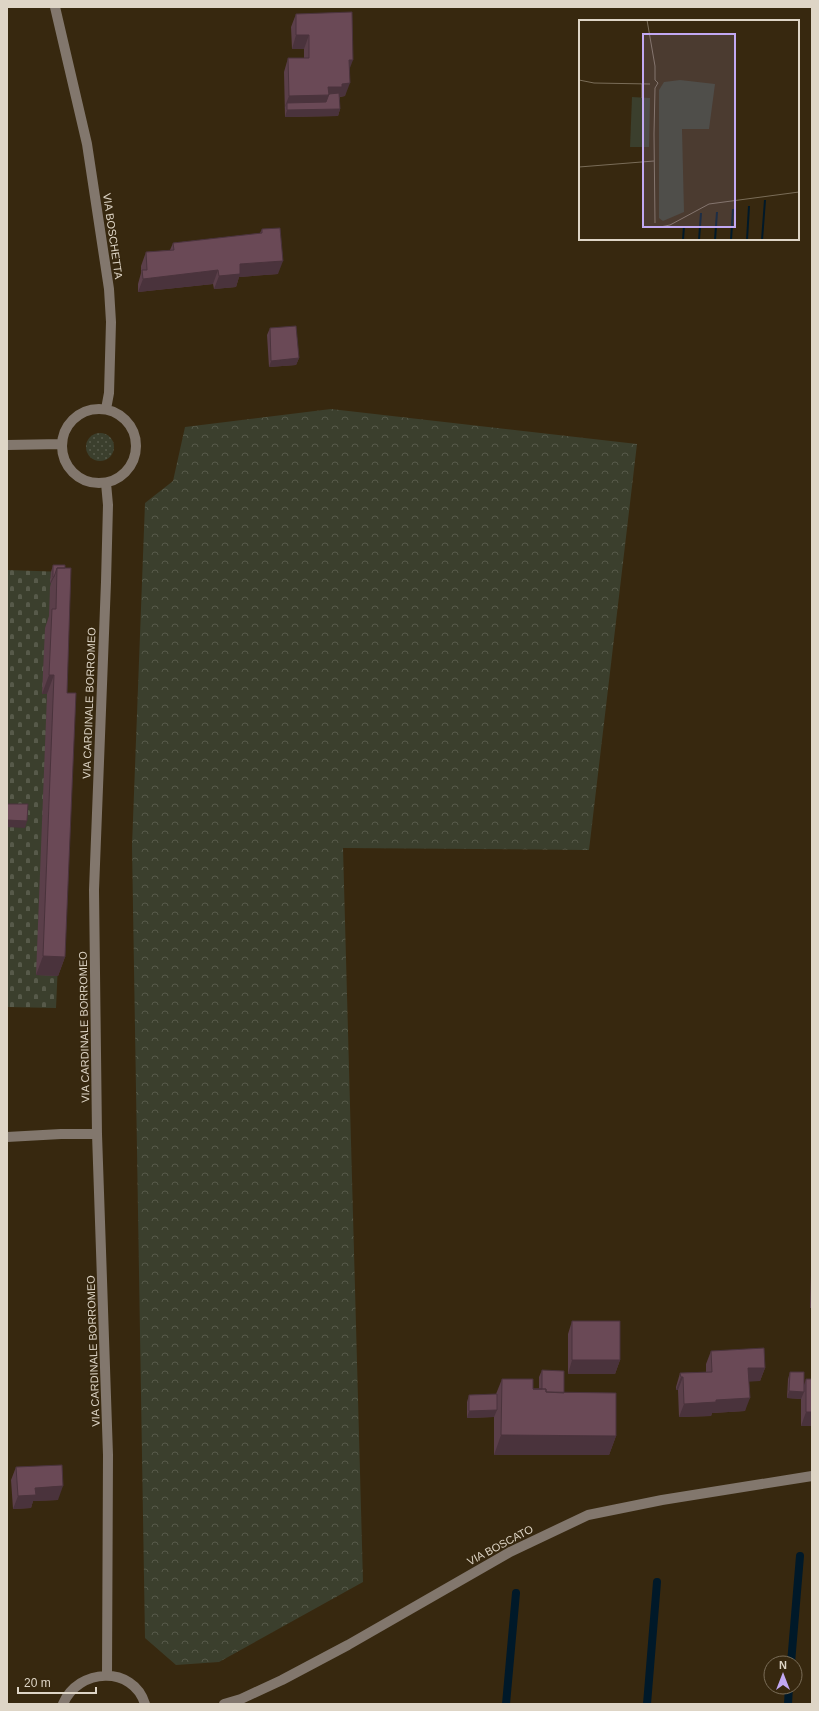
<svg xmlns="http://www.w3.org/2000/svg" width="819" height="1711" font-family="Arial,sans-serif">
	<style>
		.forest { fill: url(#forest-crowns) }
		.cemetery { fill: url(#cemetery-stones) }
		.garden { fill: url(#garden-dots) }
		.lines { fill: none; stroke-linecap: round; stroke-linejoin: round }
		.stream { stroke: #001929; stroke-width: 8 }
		.minor { stroke: #82776d; stroke-width: 10 }
		.wall { fill: #5b3f4a }
		.shaded-wall { fill: #4a333c }
		.building { fill: #6a4956; stroke: #4a333c }
		.labels { text-anchor: middle; stroke-width: 3; stroke-linejoin: round; paint-order: stroke }
		.street-label { font-size: 11px; fill: #ded5c6; stroke: #37280f }
		.inset-river { fill: none; stroke: #001929; stroke-width: 2 }
		.inset-road { fill: none; stroke: #7a6d58; stroke-width: 1 }
		.view { fill: #c1a8f3; fill-opacity: 0.15; stroke: #c1a8f3; stroke-width: 2 }
		.inset-edge { fill: none; stroke: #ded5c6; stroke-width: 2 }
	</style>
	<defs>
		<pattern id="forest-crowns" width="20" height="18" patternUnits="userSpaceOnUse"><rect width="20" height="18" fill="#3b3f2d"/><path d="M2 6a3 3 0 1 1 6 0M12 15a3 3 0 1 1 6 0" fill="none" stroke="#575a4a"/></pattern>
		<pattern id="cemetery-stones" width="16" height="16" patternUnits="userSpaceOnUse"><rect width="16" height="16" fill="#3b3f2d"/><path d="M2 7V4a2 2 0 0 1 4 0v3zM10 15v-3a2 2 0 0 1 4 0v3z" fill="#575a4a"/></pattern>
		<pattern id="garden-dots" width="8" height="8" patternUnits="userSpaceOnUse"><rect width="8" height="8" fill="#3b3f2d"/><path d="M2 2h.1M6 6h.1" fill="none" stroke="#575a4a" stroke-width="1.8" stroke-linecap="round"/></pattern>
	</defs>
	<rect width="100%" height="100%" fill="#37280f"/>
	<path class="forest" d="M 331,409 L 637,444 L 589,850 L 343,848 L 363,1582 L 219,1662 L 176,1665 L 145,1638 L 132,846 L 145,503 L 173,481 L 185,427 Z"/>
	<path class="cemetery" d="M 7,570 L 66,572 L 60,712 L 69,713 L 56,1008 L 7,1007 Z"/>
	<path class="garden" d="M86 447a14 14 0 1 1 28 0a14 14 0 1 1-28 0Z"/>
	<g class="lines">
		<path class="stream" d="M 791,1663 L 800,1556
			M 506,1704 L 516,1593
			M 647,1704 L 657,1582
			M 788,1704 L 789,1687"/>
		<path class="minor" d="M 55,7 L 87,144 L 109,289 L 111,322 L 109,393 L 106,409
			M62 446a37 37 0 1 1 74 0a37 37 0 1 1-74 0Z
			M 7,445 L 62,444
			M 106,483 L 108,505 L 106,582 L 94,890 L 97,1134 L 108,1455 L 107,1675
			M 7,1137 L 61,1134 L 97,1134
			M 63,1704 C 78,1668 133,1665 145,1704
			M 224,1704 L 241,1699 L 282,1680 L 348,1645 L 510,1552 L 588,1515 L 662,1500 L 812,1476"/>
	</g>
	<path class="wall" d="M 296,14 L 349,70 L 345,96 L 340,97 L 340,109 L 338,116 L 285,117 L 284,72 L 288,58 L 304,58 L 304,49 L 292,49 L 291,27 Z
		M 262,229 L 278,274 L 239,277 L 236,287 L 214,289 L 213,284 L 138,292 L 138,284 L 141,273 L 141,266 L 146,252 L 170,250 L 173,243 L 260,233 Z
		M 270,328 L 299,358 L 296,365 L 269,367 L 267,335 Z
		M 53,565 L 65,565 L 67,693 L 65,957 L 58,976 L 36,975 L 47,694 L 42,694 L 45,628 L 49,616 L 50,587 L 51,583 L 50,583 L 51,572 Z
		M 812,1274 L 812,1308 L 810,1308 L 811,1275 Z
		M 572,1321 L 620,1360 L 615,1374 L 568,1374 L 568,1334 Z
		M 711,1351 L 765,1368 L 760,1381 L 749,1381 L 745,1411 L 712,1413 L 711,1416 L 679,1417 L 678,1390 L 676,1390 L 676,1387 L 680,1373 L 706,1372 L 706,1364 Z
		M 542,1370 L 564,1393 L 616,1436 L 609,1455 L 494,1455 L 494,1417 L 467,1418 L 467,1402 L 469,1395 L 496,1394 L 502,1379 L 533,1389 L 539,1389 L 539,1377 Z
		M 790,1372 L 804,1385 L 806,1379 L 812,1379 L 812,1426 L 801,1426 L 801,1399 L 787,1398 L 788,1379 Z
		M 16,1467 L 58,1500 L 33,1501 L 31,1508 L 13,1509 L 11,1480 Z"/>
	<path class="shaded-wall" d="M 296,35 L 309,35 L 304,49 L 292,49 Z
		M 349,60 L 353,60 L 348,73 Z
		M 350,83 L 345,96 L 338,97 L 324,109 L 287,103 L 284,109 L 289,96 L 328,87 L 342,84 Z
		M 340,109 L 338,116 L 285,117 L 287,110 Z
		M 283,261 L 278,274 L 239,277 L 236,287 L 214,289 L 219,276 L 240,264 Z
		M 218,270 L 213,284 L 138,292 L 143,279 Z
		M 299,358 L 296,365 L 269,367 L 271,361 Z
		M 53,577 L 54,577 L 51,583 L 50,583 Z
		M 49,675 L 54,675 L 47,694 L 42,694 Z
		M 7,820 L 27,821 L 25,828 L 7,827 Z
		M 43,956 L 65,957 L 58,976 L 36,975 Z
		M 572,1360 L 620,1360 L 615,1374 L 568,1374 Z
		M 748,1368 L 765,1368 L 760,1381 L 744,1382 Z
		M 681,1377 L 683,1377 L 678,1390 L 676,1390 Z
		M 789,1391 L 804,1392 L 801,1399 L 787,1398 Z
		M 750,1398 L 745,1411 L 712,1413 L 711,1416 L 679,1417 L 684,1404 L 716,1400 Z
		M 497,1410 L 494,1417 L 467,1418 L 469,1411 Z
		M 806,1412 L 812,1412 L 812,1426 L 801,1426 Z
		M 501,1435 L 616,1436 L 609,1455 L 494,1455 Z
		M 63,1486 L 58,1500 L 33,1501 L 31,1508 L 13,1509 L 18,1496 L 35,1488 Z"/>
	<path class="building" d="M 352,12 L 353,60 L 349,60 L 350,83 L 342,84 L 342,87 L 328,87 L 329,95 L 289,96 L 288,58 L 309,58 L 309,35 L 296,35 L 296,14 Z
		M 339,93 L 340,109 L 287,110 L 287,103 L 326,102 L 329,94 Z
		M 280,228 L 283,261 L 240,264 L 240,274 L 219,276 L 218,270 L 143,279 L 142,270 L 147,270 L 146,252 L 174,250 L 173,243 L 262,233 L 262,229 Z
		M 296,326 L 299,358 L 271,361 L 270,328 Z
		M 53,565 L 65,565 L 65,568 L 57,568 L 54,577 L 53,577 Z
		M 57,568 L 71,568 L 67,693 L 76,693 L 65,957 L 43,956 L 54,675 L 49,675 L 52,609 L 56,609 Z
		M 7,804 L 28,804 L 27,821 L 7,820 Z
		M 572,1321 L 620,1321 L 620,1360 L 572,1360 Z
		M 764,1348 L 765,1368 L 748,1368 L 750,1398 L 716,1400 L 716,1402 L 684,1404 L 683,1377 L 681,1377 L 680,1373 L 712,1372 L 711,1351 Z
		M 542,1370 L 564,1371 L 564,1393 L 546,1392 L 546,1389 L 533,1389 L 542,1389 Z
		M 790,1372 L 804,1372 L 804,1392 L 789,1391 Z
		M 502,1379 L 533,1379 L 533,1389 L 546,1389 L 546,1392 L 616,1393 L 616,1436 L 501,1435 Z
		M 806,1379 L 812,1379 L 812,1412 L 806,1412 Z
		M 497,1394 L 497,1410 L 469,1411 L 469,1395 Z
		M 62,1465 L 63,1486 L 35,1488 L 36,1495 L 18,1496 L 16,1467 Z"/>
	<g class="labels">
		<g class="street-label">
			<text transform="translate(113 236) rotate(82)" y="4">VIA BOSCHETTA</text>
			<text transform="translate(89 703) rotate(-88)" y="4">VIA CARDINALE BORROMEO</text>
			<text transform="translate(84 1027) rotate(-91)" y="4">VIA CARDINALE BORROMEO</text>
			<text transform="translate(93 1351) rotate(-92)" y="4">VIA CARDINALE BORROMEO</text>
			<text transform="translate(500 1545) rotate(-28)" y="4">VIA BOSCATO</text>
		</g>
	</g>
	<g transform="translate(579 20)">
		<rect width="220" height="220" fill="#37280f"/>
		<path d="M 101,60 L 136,64 L 130,109 L 103,109 L 105,192 L 84,201 L 80,198 L 80,70 L 85,62 Z" fill="#3b3f2d"/>
		<path d="M 53,77 L 71,78 L 70,127 L 51,127 Z" fill="#3b3f2d"/>
		<path class="inset-river" d="M 104,220 L 105,206M 120,220 L 122,193M 136,220 L 138,192M 152,220 L 154,189M 168,220 L 170,186M 183,220 L 186,180"/>
		<path class="inset-road" d="M 68,0 L 76,46 L 76,60M 0,60 L 15,63 L 71,64M 76,60 L 79,63 L 76,68 L 75,114 L 76,203M 63,78 L 63,64M 0,147 L 75,141M 81,207 L 91,205 L 130,184 L 220,172"/>
		<path class="view" d="M 64,14 L 156,14 L 156,207 L 64,207 Z"/>
		<rect width="220" height="220" class="inset-edge"/>
	</g>
	<rect width="819" height="1711" fill="none" stroke="#ded5c6" stroke-width="16"/>
	<g transform="translate(783 1675)"><circle r="19" fill="#37280f" stroke="#7a6d58"/>
	<path d="M0-3L7 15L0 10L-7 15Z" fill="#c1a8f3"/>
	<text y="-6" font-size="11" font-weight="bold" text-anchor="middle" fill="#ded5c6">N</text>
	</g>
	<path d="M18 1687v6h78v-6" fill="none" stroke="#ded5c6" stroke-width="2"/>
	<text x="24" y="1687" font-size="12" fill="#ded5c6" stroke="#37280f" stroke-width="3" paint-order="stroke">20 m</text>
</svg>
